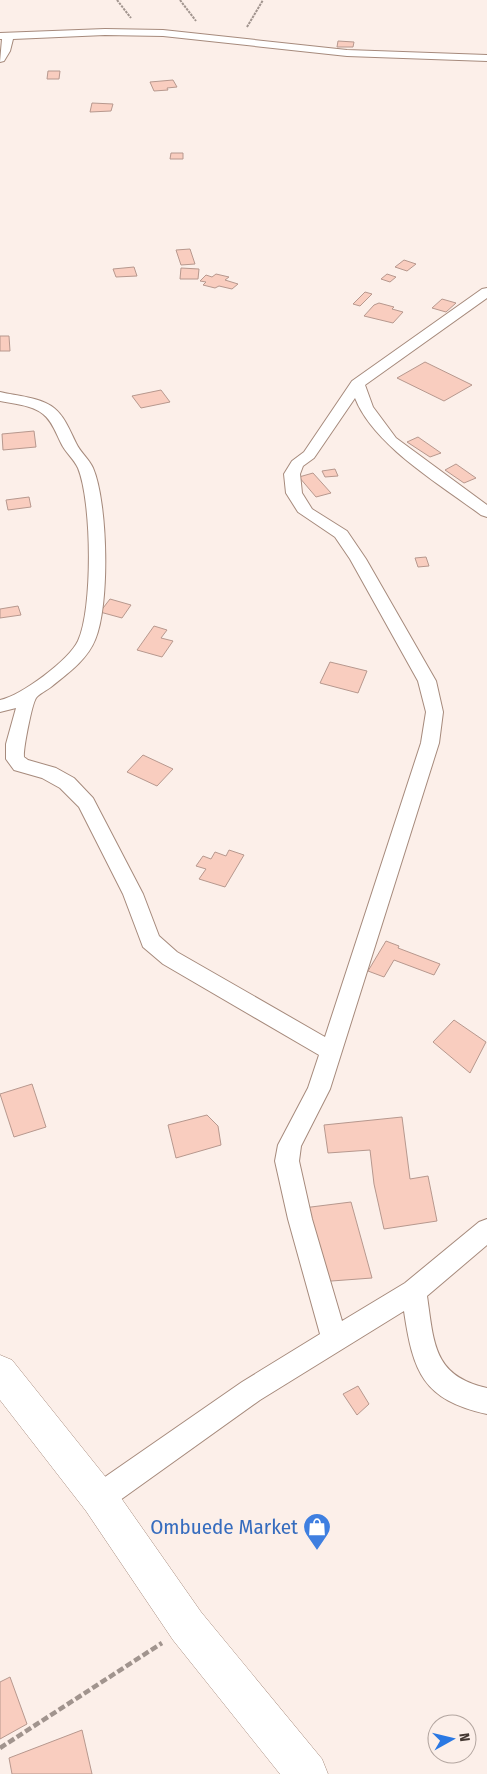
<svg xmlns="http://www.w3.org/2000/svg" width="487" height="1774" font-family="'Fira Sans Condensed',sans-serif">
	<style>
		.building { fill: #f9cdbf; stroke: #b7988e }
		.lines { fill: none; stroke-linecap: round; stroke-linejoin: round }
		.street-casing { stroke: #a68a7c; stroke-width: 2 }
		.secondary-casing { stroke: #a68a7c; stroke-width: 1 }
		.path-far1 { stroke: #a1948e; stroke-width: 2; stroke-dasharray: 2.5 1; stroke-linecap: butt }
		.path { stroke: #a1948e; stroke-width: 4.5; stroke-dasharray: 7 3; stroke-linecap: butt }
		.street { fill: #fff; fill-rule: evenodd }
		.secondary { fill: #fff; fill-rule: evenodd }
		.labels { text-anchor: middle; stroke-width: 4; stroke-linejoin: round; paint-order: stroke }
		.near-shop-label { font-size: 21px; fill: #366cbe; stroke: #fcefe9; text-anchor: end }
	</style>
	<rect width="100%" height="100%" fill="#fcefe9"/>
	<path class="building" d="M 338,41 L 354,42 L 353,47 L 337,47 Z
		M 48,71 L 60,71 L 59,79 L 47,79 Z
		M 173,80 L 177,87 L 167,88 L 168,90 L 154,91 L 150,82 Z
		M 92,103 L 113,104 L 111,111 L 90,112 Z
		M 171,153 L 183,153 L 183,159 L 170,159 Z
		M 190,249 L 195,264 L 181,265 L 176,250 Z
		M 404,260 L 416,264 L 407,271 L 395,267 Z
		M 134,267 L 137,276 L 116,277 L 113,269 Z
		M 181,268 L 199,269 L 198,279 L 180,279 Z
		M 216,274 L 229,277 L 225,280 L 238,284 L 232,289 L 219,286 L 215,288 L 203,285 L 206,282 L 200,281 L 206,275 L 212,277 Z
		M 387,274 L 396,277 L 390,282 L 381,279 Z
		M 365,292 L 372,294 L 360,306 L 353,304 Z
		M 442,299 L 456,303 L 446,312 L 432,308 Z
		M 379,303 L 394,307 L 392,309 L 403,312 L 393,323 L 364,316 L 374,305 Z
		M 0,336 L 9,336 L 10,351 L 0,351 Z
		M 425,362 L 472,385 L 444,401 L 397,378 Z
		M 161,390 L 170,402 L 141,408 L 132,396 Z
		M 34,431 L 36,447 L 3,450 L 2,434 Z
		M 418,437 L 441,453 L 430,457 L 407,442 Z
		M 456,464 L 476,478 L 464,483 L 445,470 Z
		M 335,469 L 338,476 L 325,477 L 322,471 Z
		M 313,473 L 331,493 L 316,497 L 299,477 Z
		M 29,497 L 31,507 L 8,510 L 6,500 Z
		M 426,557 L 429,566 L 418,567 L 415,558 Z
		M 110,599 L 131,605 L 122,618 L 100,612 Z
		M 18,606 L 21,615 L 0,618 L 0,609 Z
		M 154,626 L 167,630 L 161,638 L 173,641 L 162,657 L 137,650 Z
		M 330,662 L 367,671 L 358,693 L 320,683 Z
		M 143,755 L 173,769 L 157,786 L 127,772 Z
		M 229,850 L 244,855 L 225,887 L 199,879 L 206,869 L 196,866 L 203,856 L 211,859 L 215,852 L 226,856 Z
		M 386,941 L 399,946 L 398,948 L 440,964 L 434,975 L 394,960 L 384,977 L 368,971 Z
		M 454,1020 L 486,1042 L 470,1073 L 433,1042 Z
		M 32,1084 L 46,1127 L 14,1137 L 0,1094 Z
		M 207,1115 L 218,1126 L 221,1145 L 176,1158 L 168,1125 Z
		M 402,1117 L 410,1179 L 428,1176 L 437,1221 L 384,1229 L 374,1184 L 370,1150 L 328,1153 L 324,1125 Z
		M 351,1202 L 372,1278 L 318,1282 L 303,1208 Z
		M 358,1386 L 369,1404 L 357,1415 L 343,1394 Z
		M 10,1677 L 27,1724 L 0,1739 L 0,1682 Z
		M 82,1730 L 92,1774 L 12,1774 L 9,1758 Z"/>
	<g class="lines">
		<defs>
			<path id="street" d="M 105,29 L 163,30 L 347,50 L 487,55 L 487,61 L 347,56 L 163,36 L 105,35 L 13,39 L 10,51 L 4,61 L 0,62 L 2,39 L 0,39 L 0,33 Z
				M 487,288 L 487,298 L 365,385 L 373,407 L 396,438 L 487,505 L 487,517 L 481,515 C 441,485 373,445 355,398 L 314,458 L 303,466 L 300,474 L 302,493 L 312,509 L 347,531 L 366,559 L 436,681 L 443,712 L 439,743 L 330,1089 L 301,1146 L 299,1161 L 312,1219 L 342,1321 L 405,1283 L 479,1222 L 487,1219 L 487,1245 L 427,1296 C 434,1343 433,1376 487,1388 L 487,1414 C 423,1400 413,1372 404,1311 L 260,1400 L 109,1508 L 99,1512 L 89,1508 L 85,1498 L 89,1488 L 242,1382 L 320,1334 L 288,1219 L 275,1161 L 278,1145 L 308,1088 L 319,1055 L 163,964 L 143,947 L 123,894 L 79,807 L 60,788 L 42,778 L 14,770 L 6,759 L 6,744 L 16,708 L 0,712 L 0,700 C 21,696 69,660 78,641 C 93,609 92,502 78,468 C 74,459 65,452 61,443 C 56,433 52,421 43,414 C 32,405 14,404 0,401 L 0,392 C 17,396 40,397 54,408 C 65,417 70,431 76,443 C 80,452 89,459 93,468 C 108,503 110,606 95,640 C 87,660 67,674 51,687 C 47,690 39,694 36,698 C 32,704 23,749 24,757 L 28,760 L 56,768 L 74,778 L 93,798 L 143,894 L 159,936 L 177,952 L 325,1037 L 421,743 L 426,712 L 418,681 L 350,559 L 335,537 L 298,512 L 286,493 L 284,474 L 292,461 L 304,452 L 352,381 L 482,289 Z"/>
			<path id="secondary" d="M 0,1355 L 12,1360 L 112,1485 L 201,1612 L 322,1759 L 328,1774 L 280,1774 L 173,1640 L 86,1511 L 0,1400 Z"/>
		</defs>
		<use href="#street" class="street-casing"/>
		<use href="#secondary" class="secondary-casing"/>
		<path class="path-far1" d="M 117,0 L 131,18
			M 180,0 L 196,21
			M 247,27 L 263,0"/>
		<path class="path" d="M 0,1748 L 162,1643"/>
		<use href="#street" class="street"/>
		<use href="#secondary" class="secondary"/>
	</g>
	<defs>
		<symbol id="shop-pin" viewBox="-11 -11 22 30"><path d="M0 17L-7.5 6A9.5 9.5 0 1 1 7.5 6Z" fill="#3f7fe0" stroke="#fcefe9"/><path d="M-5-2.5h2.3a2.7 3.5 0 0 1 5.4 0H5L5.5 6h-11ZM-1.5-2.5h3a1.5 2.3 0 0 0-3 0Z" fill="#fff"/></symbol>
	</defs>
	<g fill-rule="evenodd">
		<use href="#shop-pin" x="301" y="1511" width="32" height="43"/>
	</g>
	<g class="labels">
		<g class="near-shop-label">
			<text x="298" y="1534">Ombuede Market</text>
		</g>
	</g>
	<g transform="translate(452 1739) rotate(82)"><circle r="24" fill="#fcefe9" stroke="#b3a6a0"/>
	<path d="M0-4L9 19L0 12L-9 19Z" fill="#2a78e3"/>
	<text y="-8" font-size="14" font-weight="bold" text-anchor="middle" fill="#453933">N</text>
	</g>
</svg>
